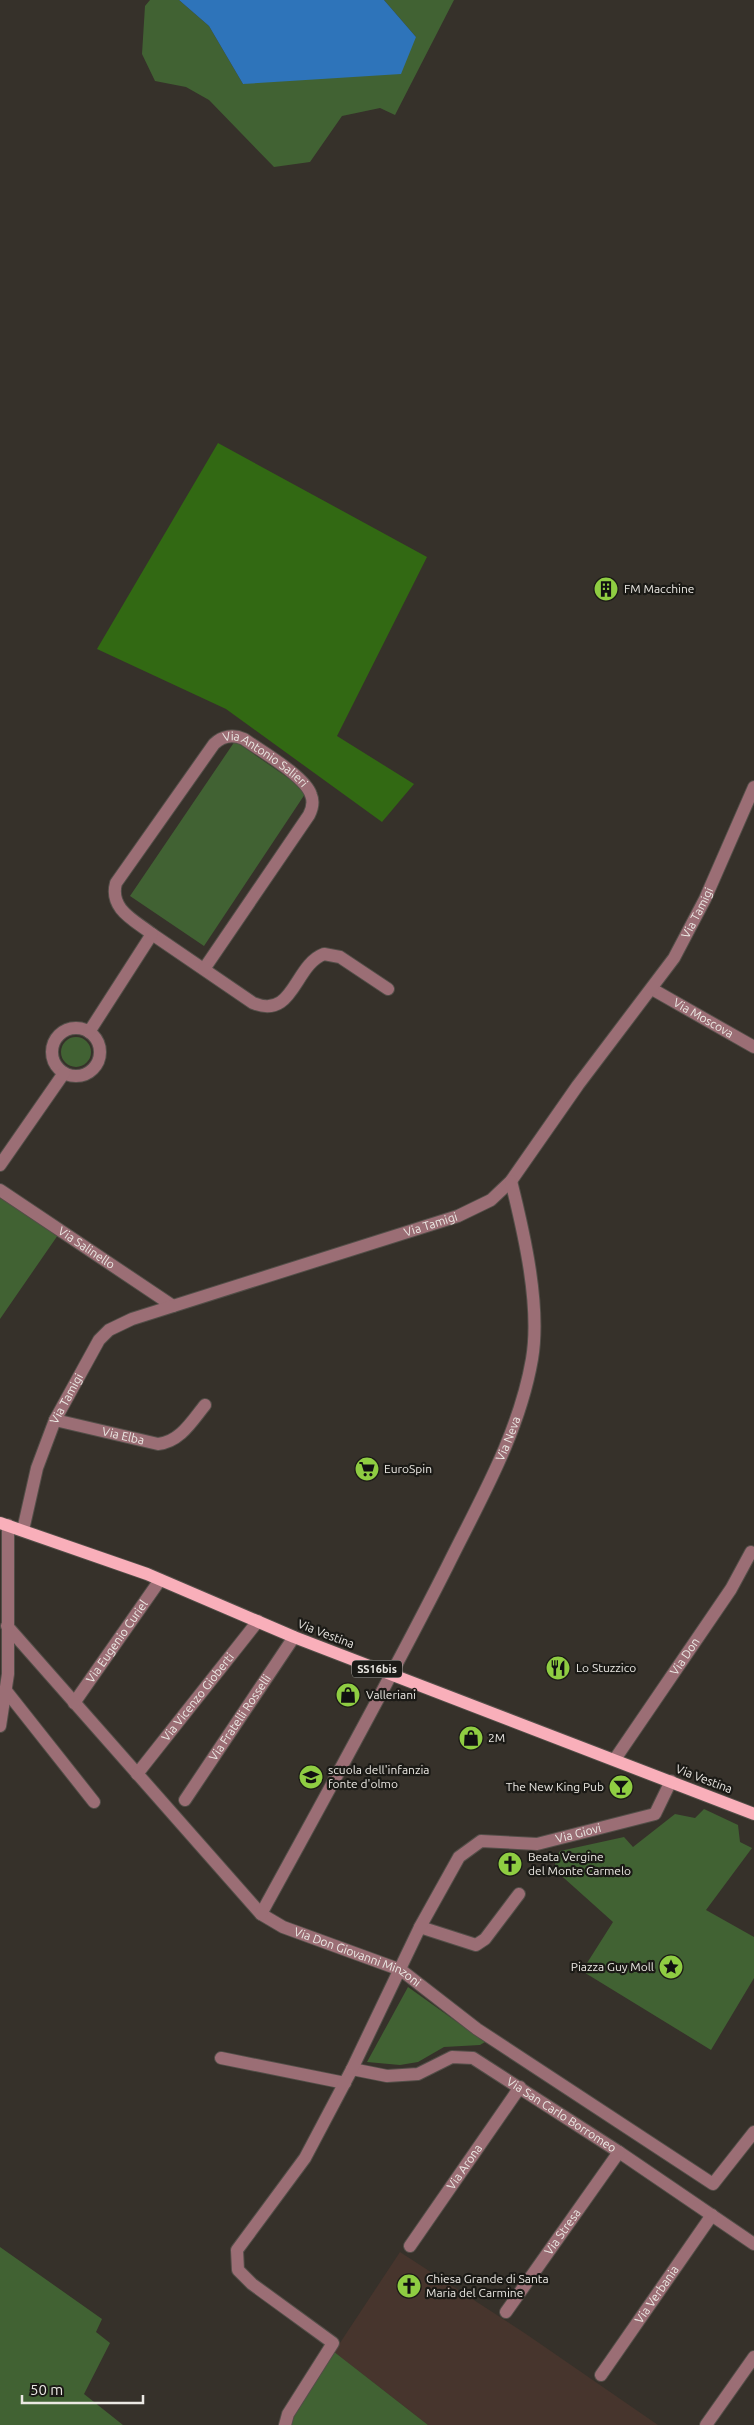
<svg xmlns="http://www.w3.org/2000/svg" width="754" height="2425" font-family="Ubuntu,sans-serif">
	<style>
		.industrial { fill: #47352d }
		.green { fill: #416233 }
		.forest { fill: #326913 }
		.water { fill: #2e74ba }
		.lines { fill: none; stroke-linecap: round; stroke-linejoin: round }
		.minor-casing { stroke: #534e48; stroke-width: 14 }
		.major-casing { stroke: #534e48; stroke-width: 14 }
		.minor { stroke: #9b6e75; stroke-width: 12 }
		.major { stroke: #f9afba; stroke-width: 12 }
		.labels { text-anchor: middle; stroke-width: 4.5; stroke-linejoin: round; paint-order: stroke }
		.shield { fill: #1b1a16; stroke: #adaaa6; stroke-width: 1 }
		.shield-label { font-size: 11px; font-weight: bold; fill: #ebe8e3 }
		.poi-label { font-size: 12px; fill: #ebe8e3; stroke: #1b1a16; text-anchor: start }
		.street-label { font-size: 12px; fill: #ebe8e3; stroke: #1b1a16 }
	</style>
	<rect width="100%" height="100%" fill="#36312a"/>
	<path class="industrial" d="M 400,2252 L 526,2334 L 658,2425 L 428,2425 L 334,2352 Z"/>
	<path class="green" d="M 150,0 L 179,0 L 209,26 L 243,84 L 416,37 L 384,0 L 454,0 L 395,115 L 380,108 L 342,116 L 310,162 L 274,167 L 209,100 L 186,87 L 155,81 L 142,54 L 145,6 Z
		M 235,741 L 307,791 L 204,946 L 130,896 Z
		M61 1052a15 15 0 1 1 30 0a15 15 0 1 1-30 0Z
		M 0,1197 L 58,1235 L 0,1319 Z
		M 704,1809 L 738,1825 L 740,1842 L 752,1848 L 706,1910 L 754,1937 L 754,1978 L 711,2050 L 582,1971 L 613,1922 L 555,1870 L 555,1859 L 560,1851 L 624,1837 L 633,1847 L 675,1814 L 695,1818 Z
		M 408,1987 L 485,2042 L 480,2045 L 444,2047 L 418,2062 L 400,2065 L 367,2062 Z
		M 0,2247 L 102,2319 L 96,2332 L 110,2343 L 84,2394 L 123,2425 L 0,2425 Z
		M 333,2351 L 428,2425 L 289,2425 L 292,2416 Z"/>
	<path class="forest" d="M 218,443 L 427,557 L 337,736 L 414,784 L 382,822 L 226,709 L 97,649 Z"/>
	<path class="water" d="M 179,0 L 384,0 L 416,37 L 401,74 L 243,84 L 209,26 Z"/>
	<g class="lines">
		<defs>
			<g id="minor">
				<path d="M 152,934 L 253,1003 C 294,1020 294,965 324,954 L 340,957 L 388,989"/>
				<path id="s1" d="M 652,989 L 754,1047"/>
				<circle cx="76" cy="1052" r="24"/>
				<path id="s2" d="M 89,1032 L 152,934 C 134,920 109,909 116,883 L 214,744 C 222,736 233,734 244,739 C 261,751 306,777 311,795 C 314,802 312,809 309,815 L 204,969"/>
				<path d="M 0,1165 L 64,1073"/>
				<path id="s3" d="M 0,1190 L 173,1306"/>
				<path id="s4" d="M 55,1420 L 158,1444 C 180,1442 192,1421 205,1405"/>
				<path id="s5" d="M 23,1530 L 37,1468 L 55,1420 L 99,1340 L 109,1330 L 132,1319 L 458,1216 L 491,1200 L 511,1181 L 578,1085 L 674,958 L 705,899 L 754,787"/>
				<path id="s6" d="M 7,1626 L 261,1914 L 283,1927 L 401,1970 L 477,2029 L 713,2184 L 754,2132"/>
				<path d="M 7,1692 L 94,1802"/>
				<path id="s7" d="M 74,1703 L 160,1580"/>
				<path d="M 0,1726 L 8,1674 L 8,1525"/>
				<path id="s8" d="M 615,1759 L 731,1589 L 751,1552"/>
				<path id="s9" d="M 137,1774 L 258,1621"/>
				<path id="s10" d="M 185,1800 L 294,1637"/>
				<path id="s11" d="M 261,1914 C 324,1799 388,1684 447,1567 C 480,1500 519,1434 532,1359 C 541,1306 524,1233 511,1181"/>
				<path d="M 420,1927 L 476,1945 L 485,1939 L 519,1894"/>
				<path d="M 221,2058 L 345,2083"/>
				<path id="s12" d="M 352,2069 L 387,2076 L 418,2074 L 452,2057 L 473,2058 L 619,2152 L 754,2244"/>
				<path id="s13" d="M 410,2246 L 520,2087"/>
				<path id="s14" d="M 506,2312 L 619,2152"/>
				<path id="s15" d="M 601,2375 L 712,2215"/>
				<path id="s16" d="M 285,2425 L 288,2414 L 333,2343 L 252,2284 L 238,2270 L 237,2250 L 305,2158 L 352,2069 L 420,1927 L 459,1857 L 481,1841 L 537,1844 L 655,1814 L 671,1781"/>
				<path d="M 706,2425 L 754,2357"/>
			</g>
			<path id="major" d="M 0,1523 L 147,1574 L 294,1637 L 754,1814"/>
		</defs>
		<use href="#minor" class="minor-casing"/>
		<use href="#major" class="major-casing"/>
		<use href="#minor" class="minor"/>
		<use href="#major" class="major"/>
	</g>
	<defs>
		<symbol id="building-disc" viewBox="-11 -11 22 22"><circle r="9.5" fill="#8fcd42" stroke="#1b1a16"/><path d="M-4-6H4V6H1V3H-1V6H-4ZM-2.5-4.3h1.7v1.8h-1.7ZM.8-4.3h1.7v1.8H.8ZM-2.5-1h1.7V.8h-1.7ZM.8-1h1.7V.8H.8Z" fill="#111"/></symbol>
		<symbol id="supermarket-disc" viewBox="-11 -11 22 22"><circle r="9.5" fill="#8fcd42" stroke="#1b1a16"/><path d="M-6-5.5h2.5l.6 2H6L4.5 2H-2.5L-4.4-4H-6ZM-1.5 3.2a1.3 1.3 0 1 0 .1 0ZM3 3.2a1.3 1.3 0 1 0 .1 0Z" fill="#111"/></symbol>
		<symbol id="restaurant-disc" viewBox="-11 -11 22 22"><circle r="9.5" fill="#8fcd42" stroke="#1b1a16"/><path d="M-5-6h1v4h1v-4h1v4h1v-4h1v5L-1.5 .5V6h-2V.5L-5-1ZM5-6V6H3V1.5H1.5Q1.5-4 5-6Z" fill="#111"/></symbol>
		<symbol id="shop-disc" viewBox="-11 -11 22 22"><circle r="9.5" fill="#8fcd42" stroke="#1b1a16"/><path d="M-5-2.5h2.3a2.7 3.5 0 0 1 5.4 0H5L5.5 6h-11ZM-1.5-2.5h3a1.5 2.3 0 0 0-3 0Z" fill="#111"/></symbol>
		<symbol id="school-disc" viewBox="-11 -11 22 22"><circle r="9.5" fill="#8fcd42" stroke="#1b1a16"/><path d="M0-5L7-2L0 1L-7-2ZM-4 1L0 2.5L4 1V4Q0 6-4 4Z" fill="#111"/></symbol>
		<symbol id="bar-disc" viewBox="-11 -11 22 22"><circle r="9.5" fill="#8fcd42" stroke="#1b1a16"/><path d="M-6-5H6L.8 .8V4.5H3.5V6h-7V4.5H-.8V.8Z" fill="#111"/></symbol>
		<symbol id="church-disc" viewBox="-11 -11 22 22"><circle r="9.5" fill="#8fcd42" stroke="#1b1a16"/><path d="M-1.2-6h2.4v3.5h3.3v2.4h-3.3V6h-2.4V-.1h-3.3v-2.4h3.3Z" fill="#111"/></symbol>
		<symbol id="sight-disc" viewBox="-11 -11 22 22"><circle r="9.5" fill="#8fcd42" stroke="#1b1a16"/><path d="M0-6L1.8-2.2L6-1.7L2.9 1.2L3.7 5.4L0 3.3L-3.7 5.4L-2.9 1.2L-6-1.7L-1.8-2.2Z" fill="#111"/></symbol>
	</defs>
	<g fill-rule="evenodd">
		<use href="#building-disc" x="592" y="575" width="28" height="28"/>
		<use href="#supermarket-disc" x="353" y="1455" width="28" height="28"/>
		<use href="#restaurant-disc" x="544" y="1654" width="28" height="28"/>
		<use href="#shop-disc" x="334" y="1681" width="28" height="28"/>
		<use href="#shop-disc" x="457" y="1724" width="28" height="28"/>
		<use href="#school-disc" x="297" y="1763" width="28" height="28"/>
		<use href="#bar-disc" x="607" y="1773" width="28" height="28"/>
		<use href="#church-disc" x="496" y="1850" width="28" height="28"/>
		<use href="#sight-disc" x="657" y="1953" width="28" height="28"/>
		<use href="#church-disc" x="395" y="2272" width="28" height="28"/>
	</g>
	<g class="labels">
		<rect class="shield" x="352" y="1660.5" width="50" height="17" rx="4"/>
		<g class="shield-label">
			<text x="377" y="1673">SS16bis</text>
		</g>
		<g class="poi-label">
			<text x="624" y="593">FM Macchine</text>
			<text x="384" y="1473">EuroSpin</text>
			<text x="576" y="1672">Lo Stuzzico</text>
			<text x="366" y="1699">Valleriani</text>
			<text x="488" y="1742">2M</text>
			<text x="328" y="1774">scuola dell'infanzia<tspan x="328" dy="14">fonte d'olmo</tspan></text>
			<text x="604" y="1791" text-anchor="end">The New King Pub</text>
			<text x="528" y="1861">Beata Vergine<tspan x="528" dy="14">del Monte Carmelo</tspan></text>
			<text x="654" y="1971" text-anchor="end">Piazza Guy Moll</text>
			<text x="426" y="2283">Chiesa Grande di Santa<tspan x="426" dy="14">Maria del Carmine</tspan></text>
		</g>
		<g class="street-label">
			<text dy="4" stroke="none"><textPath href="#s2" startOffset="414">Via Antonio Salieri</textPath></text>
			<text dy="4" stroke="none"><textPath href="#s5" startOffset="979">Via Tamigi</textPath></text>
			<text dy="4" stroke="none"><textPath href="#s1" startOffset="59">Via Moscova</textPath></text>
			<text dy="4" stroke="none"><textPath href="#s5" startOffset="559">Via Tamigi</textPath></text>
			<text dy="4" stroke="none"><textPath href="#s3" startOffset="104">Via Salinello</textPath></text>
			<text dy="4" stroke="none"><textPath href="#s5" startOffset="139">Via Tamigi</textPath></text>
			<text dy="4" stroke="none"><textPath href="#s4" startOffset="70">Via Elba</textPath></text>
			<text dy="4" stroke="none"><textPath href="#s11" startOffset="536">Via Neva</textPath></text>
			<text transform="translate(326 1634) rotate(21)" y="4">Via Vestina</text>
			<text dy="4" stroke="none"><textPath href="#s7" startOffset="75">Via Eugenio Curiel</textPath></text>
			<text dy="4" stroke="none"><textPath href="#s8" startOffset="124">Via Don</textPath></text>
			<text dy="4" stroke="none"><textPath href="#s9" startOffset="98">Via Vicenzo Gioberti</textPath></text>
			<text dy="4" stroke="none"><textPath href="#s10" startOffset="99">Via Fratelli Rosselli</textPath></text>
			<text transform="translate(704 1779) rotate(21)" y="4">Via Vestina</text>
			<text dy="4" stroke="none"><textPath href="#s16" startOffset="814">Via Giovi</textPath></text>
			<text dy="4" stroke="none"><textPath href="#s6" startOffset="490">Via Don Giovanni Minzoni</textPath></text>
			<text dy="4" stroke="none"><textPath href="#s12" startOffset="231">Via San Carlo Borromeo</textPath></text>
			<text dy="4" stroke="none"><textPath href="#s13" startOffset="96">Via Arona</textPath></text>
			<text dy="4" stroke="none"><textPath href="#s14" startOffset="98">Via Stresa</textPath></text>
			<text dy="4" stroke="none"><textPath href="#s15" startOffset="98">Via Verbania</textPath></text>
		</g>
	</g>
	<path d="M22 2395v8h121v-8" fill="none" stroke="#ebe8e3" stroke-width="2.5"/>
	<text x="30" y="2395" font-size="15" fill="#ebe8e3" stroke="#1b1a16" stroke-width="4" paint-order="stroke">50 m</text>
</svg>
